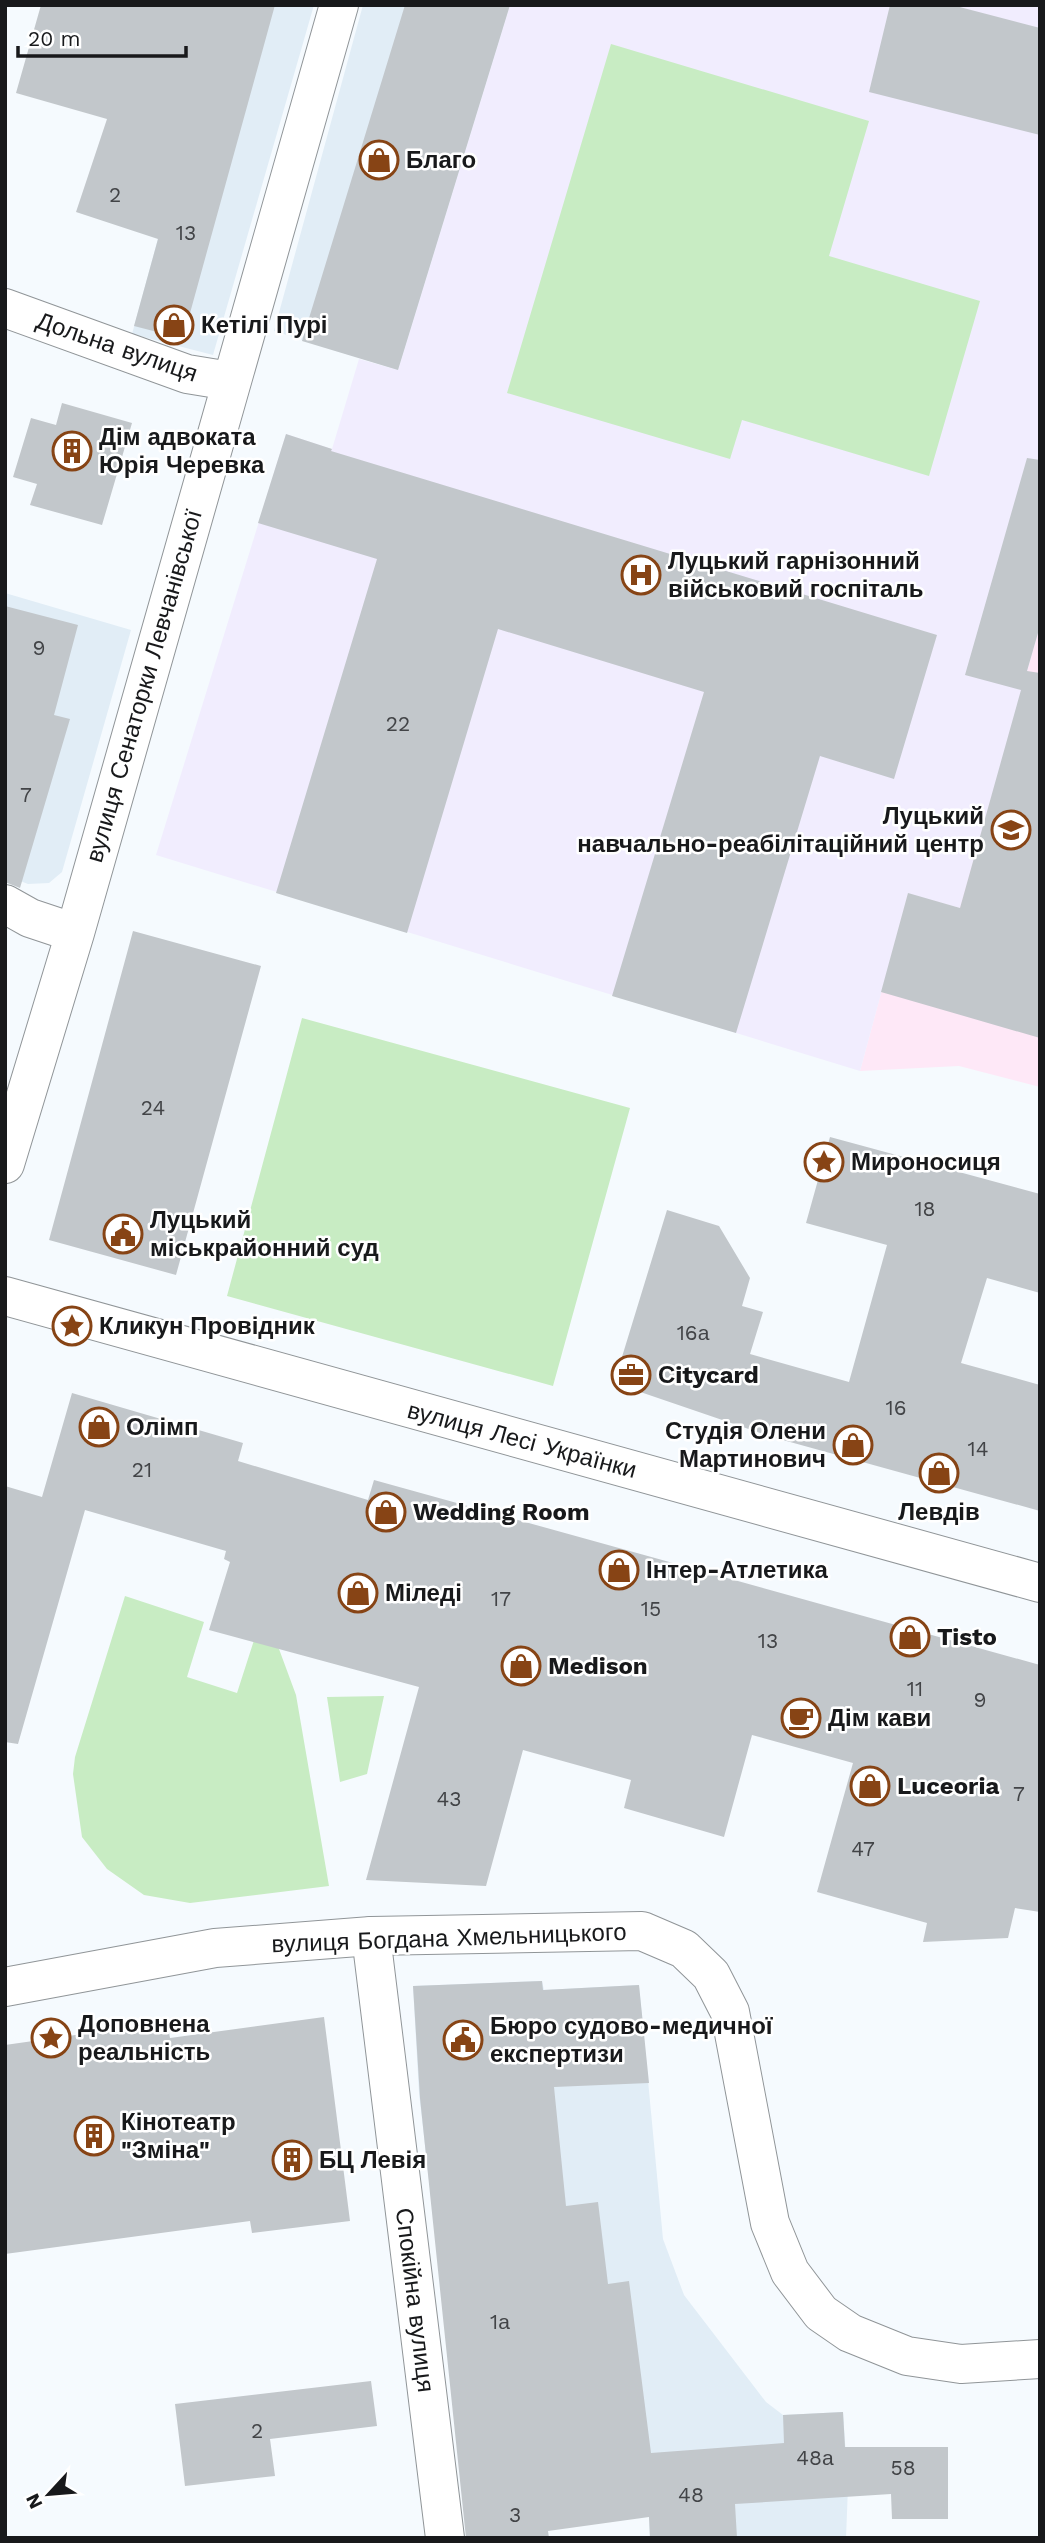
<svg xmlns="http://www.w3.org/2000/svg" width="1045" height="2543" font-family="'Work Sans',sans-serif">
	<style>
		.built { fill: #e1edf6 }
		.education { fill: #fee8f7 }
		.medical { fill: #f1edfe }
		.green { fill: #c8ecc3 }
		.building { fill: #c2c7cb }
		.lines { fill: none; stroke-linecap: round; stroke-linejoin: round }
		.minor-casing { stroke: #909598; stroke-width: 40 }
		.major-casing { stroke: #909598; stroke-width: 40 }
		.minor { stroke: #fff; stroke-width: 38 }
		.major { stroke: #fff; stroke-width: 38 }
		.labels { text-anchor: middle; stroke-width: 5; stroke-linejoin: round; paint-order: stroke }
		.number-label { font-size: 21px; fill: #424447 }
		.poi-label { font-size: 24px; font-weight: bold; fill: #18191b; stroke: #fff; text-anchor: start }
		.street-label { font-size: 24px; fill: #18191b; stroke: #fff }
	</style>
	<rect width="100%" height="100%" fill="#f5fafe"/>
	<path class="built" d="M 178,5 L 314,5 L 213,355 L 132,334 L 184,143 Z
		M 363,5 L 510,5 L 398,370 L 274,331 Z
		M 5,593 L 131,630 L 62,872 L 49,883 L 28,884 L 5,875 Z
		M 542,1981 L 544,1990 L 639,1985 L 663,2239 L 684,2295 L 766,2402 L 783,2415 L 843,2412 L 848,2487 L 846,2538 L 650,2538 L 646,2453 L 436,2241 L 419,2093 L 413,1986 Z"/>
	<path class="education" d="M 1040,626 L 1040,1087 L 959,1066 L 860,1071 L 908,893 L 959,908 Z"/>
	<path class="medical" d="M 510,5 L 1040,5 L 1040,626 L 960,908 L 908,894 L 860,1071 L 156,855 L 286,434 L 332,449 L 359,359 L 398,370 Z"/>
	<path class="green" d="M 611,44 L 869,121 L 829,256 L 980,301 L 929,476 L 742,420 L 730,459 L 507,393 Z
		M 302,1018 L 630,1108 L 553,1386 L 227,1296 Z
		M 125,1596 L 204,1622 L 187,1677 L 237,1693 L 256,1634 L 279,1649 L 296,1695 L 329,1886 L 190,1903 L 144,1895 L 107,1869 L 82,1837 L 73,1774 L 75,1757 Z
		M 384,1696 L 367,1774 L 340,1782 L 327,1697 Z"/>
	<path class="building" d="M 41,5 L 275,5 L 187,324 L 165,334 L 134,326 L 158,239 L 76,212 L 107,119 L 16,93 Z
		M 405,5 L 510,5 L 398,370 L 302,341 Z
		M 890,5 L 952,5 L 1040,28 L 1040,135 L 869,92 Z
		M 62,403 L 132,423 L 102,525 L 30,505 L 37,484 L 13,477 L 31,418 L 56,425 Z
		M 286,434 L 332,449 L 331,451 L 937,635 L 894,779 L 820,756 L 736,1033 L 612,996 L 704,692 L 498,629 L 407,933 L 276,893 L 377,559 L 258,523 Z
		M 1027,458 L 1040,460 L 1040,626 L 1027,671 L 1040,673 L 1040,1038 L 881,992 L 908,893 L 960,908 L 1021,690 L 965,675 Z
		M 5,606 L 78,625 L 54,715 L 70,719 L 20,888 L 5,882 Z
		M 133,931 L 261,966 L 176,1275 L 49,1240 Z
		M 830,1137 L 1040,1194 L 1040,1293 L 987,1278 L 961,1363 L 1040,1385 L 1040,1511 L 772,1437 L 614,1383 L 667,1210 L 719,1226 L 750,1278 L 742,1306 L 763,1312 L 750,1354 L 849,1382 L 887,1245 L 806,1223 Z
		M 72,1393 L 243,1443 L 238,1461 L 368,1500 L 374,1480 L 1040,1665 L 1040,1912 L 1015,1908 L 1008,1938 L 923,1942 L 927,1923 L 817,1892 L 853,1763 L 752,1735 L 724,1837 L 624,1808 L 631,1780 L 523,1750 L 486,1886 L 366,1880 L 419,1687 L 209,1630 L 230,1562 L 224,1559 L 226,1551 L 85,1510 L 18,1744 L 5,1742 L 5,1486 L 42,1497 Z
		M 542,1981 L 543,1990 L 639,1985 L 649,2083 L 554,2087 L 566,2206 L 598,2202 L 608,2284 L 629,2281 L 651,2453 L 784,2443 L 783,2415 L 843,2412 L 845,2447 L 948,2447 L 948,2519 L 892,2519 L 891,2494 L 735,2504 L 737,2538 L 650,2538 L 649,2517 L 548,2531 L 549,2538 L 466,2538 L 420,2098 L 413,1986 Z
		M 324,2017 L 350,2221 L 252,2233 L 250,2221 L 5,2254 L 5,2045 L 167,2022 L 170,2038 Z
		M 371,2381 L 377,2426 L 270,2439 L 275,2476 L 185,2486 L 175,2404 Z"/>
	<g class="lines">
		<defs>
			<path id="minor" d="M 5,308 L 187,374 L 230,381
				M 5,904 L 30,918 L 75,933
				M 5,1164 L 75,933 L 339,5
				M 5,1296 L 1040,1583
				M 371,1936 L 445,2538"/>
			<path id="major" d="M 5,1987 L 215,1948 L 371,1936 L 642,1931 L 684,1949 L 711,1975 L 730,2012 L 770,2223 L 790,2272 L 821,2313 L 850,2333 L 907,2356 L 961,2364 L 1040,2359"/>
		</defs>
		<use href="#minor" class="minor-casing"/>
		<use href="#major" class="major-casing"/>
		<use href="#minor" class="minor"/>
		<use href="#major" class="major"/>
	</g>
	<defs>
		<symbol id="shop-ring" viewBox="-11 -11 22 22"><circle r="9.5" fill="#fff" stroke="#874415" stroke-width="1.5"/><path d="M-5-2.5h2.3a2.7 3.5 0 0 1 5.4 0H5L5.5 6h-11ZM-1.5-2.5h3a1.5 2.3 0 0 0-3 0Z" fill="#874415"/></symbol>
		<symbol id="building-ring" viewBox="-11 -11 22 22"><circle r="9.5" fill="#fff" stroke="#874415" stroke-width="1.5"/><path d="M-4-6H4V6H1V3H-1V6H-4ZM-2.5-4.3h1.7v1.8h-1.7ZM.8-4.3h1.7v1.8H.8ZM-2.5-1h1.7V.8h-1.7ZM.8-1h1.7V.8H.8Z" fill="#874415"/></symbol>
		<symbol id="hospital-ring" viewBox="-11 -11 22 22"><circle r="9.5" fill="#fff" stroke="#874415" stroke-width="1.5"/><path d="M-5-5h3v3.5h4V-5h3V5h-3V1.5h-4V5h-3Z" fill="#874415"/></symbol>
		<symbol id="school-ring" viewBox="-11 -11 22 22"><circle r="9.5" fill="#fff" stroke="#874415" stroke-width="1.5"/><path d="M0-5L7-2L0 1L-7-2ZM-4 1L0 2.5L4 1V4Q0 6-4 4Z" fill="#874415"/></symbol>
		<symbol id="sight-ring" viewBox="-11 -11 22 22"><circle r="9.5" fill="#fff" stroke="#874415" stroke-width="1.5"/><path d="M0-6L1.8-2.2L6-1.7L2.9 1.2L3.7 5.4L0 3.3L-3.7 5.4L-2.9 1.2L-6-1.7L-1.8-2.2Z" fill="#874415"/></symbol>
		<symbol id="civic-ring" viewBox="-11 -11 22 22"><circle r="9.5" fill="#fff" stroke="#874415" stroke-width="1.5"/><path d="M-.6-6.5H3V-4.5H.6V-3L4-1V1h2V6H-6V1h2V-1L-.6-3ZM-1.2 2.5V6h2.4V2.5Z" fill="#874415"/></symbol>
		<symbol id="office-ring" viewBox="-11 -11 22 22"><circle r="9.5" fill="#fff" stroke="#874415" stroke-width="1.5"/><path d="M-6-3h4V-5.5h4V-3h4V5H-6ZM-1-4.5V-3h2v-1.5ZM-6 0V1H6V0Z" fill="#874415"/></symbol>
		<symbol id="cafe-ring" viewBox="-11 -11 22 22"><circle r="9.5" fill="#fff" stroke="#874415" stroke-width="1.5"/><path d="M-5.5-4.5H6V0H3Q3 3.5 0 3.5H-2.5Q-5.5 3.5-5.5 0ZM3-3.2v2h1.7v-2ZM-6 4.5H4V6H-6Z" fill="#874415"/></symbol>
	</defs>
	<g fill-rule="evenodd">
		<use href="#shop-ring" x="357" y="138" width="44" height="44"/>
		<use href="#shop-ring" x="152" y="303" width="44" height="44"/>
		<use href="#building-ring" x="50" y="429" width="44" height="44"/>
		<use href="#hospital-ring" x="619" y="553" width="44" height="44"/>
		<use href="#school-ring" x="989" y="808" width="44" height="44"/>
		<use href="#sight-ring" x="802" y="1140" width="44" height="44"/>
		<use href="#civic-ring" x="101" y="1212" width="44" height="44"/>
		<use href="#sight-ring" x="50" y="1304" width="44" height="44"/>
		<use href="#office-ring" x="609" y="1353" width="44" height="44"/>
		<use href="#shop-ring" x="77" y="1405" width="44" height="44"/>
		<use href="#shop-ring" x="831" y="1423" width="44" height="44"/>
		<use href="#shop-ring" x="917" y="1451" width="44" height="44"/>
		<use href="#shop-ring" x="364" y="1490" width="44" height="44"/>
		<use href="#shop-ring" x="597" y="1548" width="44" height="44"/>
		<use href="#shop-ring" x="336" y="1571" width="44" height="44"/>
		<use href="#shop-ring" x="888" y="1615" width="44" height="44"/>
		<use href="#shop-ring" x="499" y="1644" width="44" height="44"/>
		<use href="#cafe-ring" x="779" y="1696" width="44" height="44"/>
		<use href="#shop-ring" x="848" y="1764" width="44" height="44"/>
		<use href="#sight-ring" x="29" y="2016" width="44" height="44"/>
		<use href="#civic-ring" x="441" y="2018" width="44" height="44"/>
		<use href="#building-ring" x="72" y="2114" width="44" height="44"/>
		<use href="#building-ring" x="270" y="2138" width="44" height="44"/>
	</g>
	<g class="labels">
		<g class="number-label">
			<text x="115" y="202">2</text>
			<text x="186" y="240">13</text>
			<text x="39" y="655">9</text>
			<text x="398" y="731">22</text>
			<text x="26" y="802">7</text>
			<text x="153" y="1115">24</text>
			<text x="925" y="1216">18</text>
			<text x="693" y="1340">16а</text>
			<text x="896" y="1415">16</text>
			<text x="978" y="1456">14</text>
			<text x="142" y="1477">21</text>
			<text x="501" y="1606">17</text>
			<text x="651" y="1616">15</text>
			<text x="768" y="1648">13</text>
			<text x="915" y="1696">11</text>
			<text x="980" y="1707">9</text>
			<text x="1019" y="1801">7</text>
			<text x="449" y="1806">43</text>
			<text x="863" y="1856">47</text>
			<text x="500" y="2329">1а</text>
			<text x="257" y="2438">2</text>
			<text x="815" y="2465">48а</text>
			<text x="903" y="2475">58</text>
			<text x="691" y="2502">48</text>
			<text x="515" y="2522">3</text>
		</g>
		<g class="poi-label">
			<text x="406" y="168">Благо</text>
			<text x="201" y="333">Кетілі Пурі</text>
			<text x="99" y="445">Дім адвоката<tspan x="99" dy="28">Юрія Черевка</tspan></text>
			<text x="668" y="569">Луцький гарнізонний<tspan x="668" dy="28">військовий госпіталь</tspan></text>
			<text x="984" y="824" text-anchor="end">Луцький<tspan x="984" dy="28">навчально-реабілітаційний центр</tspan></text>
			<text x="851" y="1170">Мироносиця</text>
			<text x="150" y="1228">Луцький<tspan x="150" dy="28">міськрайонний суд</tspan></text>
			<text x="99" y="1334">Кликун Провідник</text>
			<text x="658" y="1383">Сitycard</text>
			<text x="126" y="1435">Олімп</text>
			<text x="826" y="1439" text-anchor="end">Студія Олени<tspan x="826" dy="28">Мартинович</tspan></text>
			<text x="413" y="1520">Wedding Room</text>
			<text x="939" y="1520" text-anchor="middle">Левдів</text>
			<text x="646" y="1578">Інтер-Атлетика</text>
			<text x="385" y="1601">Міледі</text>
			<text x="937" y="1645">Tisto</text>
			<text x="548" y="1674">Medison</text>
			<text x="828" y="1726">Дім кави</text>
			<text x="897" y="1794">Luceoria</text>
			<text x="78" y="2032">Доповнена<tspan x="78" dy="28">реальність</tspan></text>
			<text x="490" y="2034">Бюро судово-медичної<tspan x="490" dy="28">експертизи</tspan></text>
			<text x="121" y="2130">Кінотеатр<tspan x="121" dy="28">"Зміна"</tspan></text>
			<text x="319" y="2168">БЦ Левія</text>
		</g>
		<g class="street-label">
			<text transform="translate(117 347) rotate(19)" y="8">Дольна вулиця</text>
			<text transform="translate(144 686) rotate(-74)" y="8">вулиця Сенаторки Левчанівської</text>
			<text transform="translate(522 1440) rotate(15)" y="8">вулиця Лесі Українки</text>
			<text transform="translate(449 1938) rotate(-2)" y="8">вулиця Богдана Хмельницького</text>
			<text transform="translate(415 2300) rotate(83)" y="8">Спокійна вулиця</text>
		</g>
	</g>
	<rect width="1045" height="2543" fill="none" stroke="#18191b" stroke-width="14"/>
	<g transform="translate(49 2494) rotate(244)" stroke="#ffffff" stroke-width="5" paint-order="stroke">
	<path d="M0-5L12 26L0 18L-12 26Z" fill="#18191b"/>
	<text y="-10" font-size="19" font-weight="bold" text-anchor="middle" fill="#18191b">N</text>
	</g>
	<path d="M18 46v10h168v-10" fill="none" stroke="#18191b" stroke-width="3.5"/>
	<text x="28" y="46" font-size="21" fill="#18191b" stroke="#ffffff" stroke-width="5" paint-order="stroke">20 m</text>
</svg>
